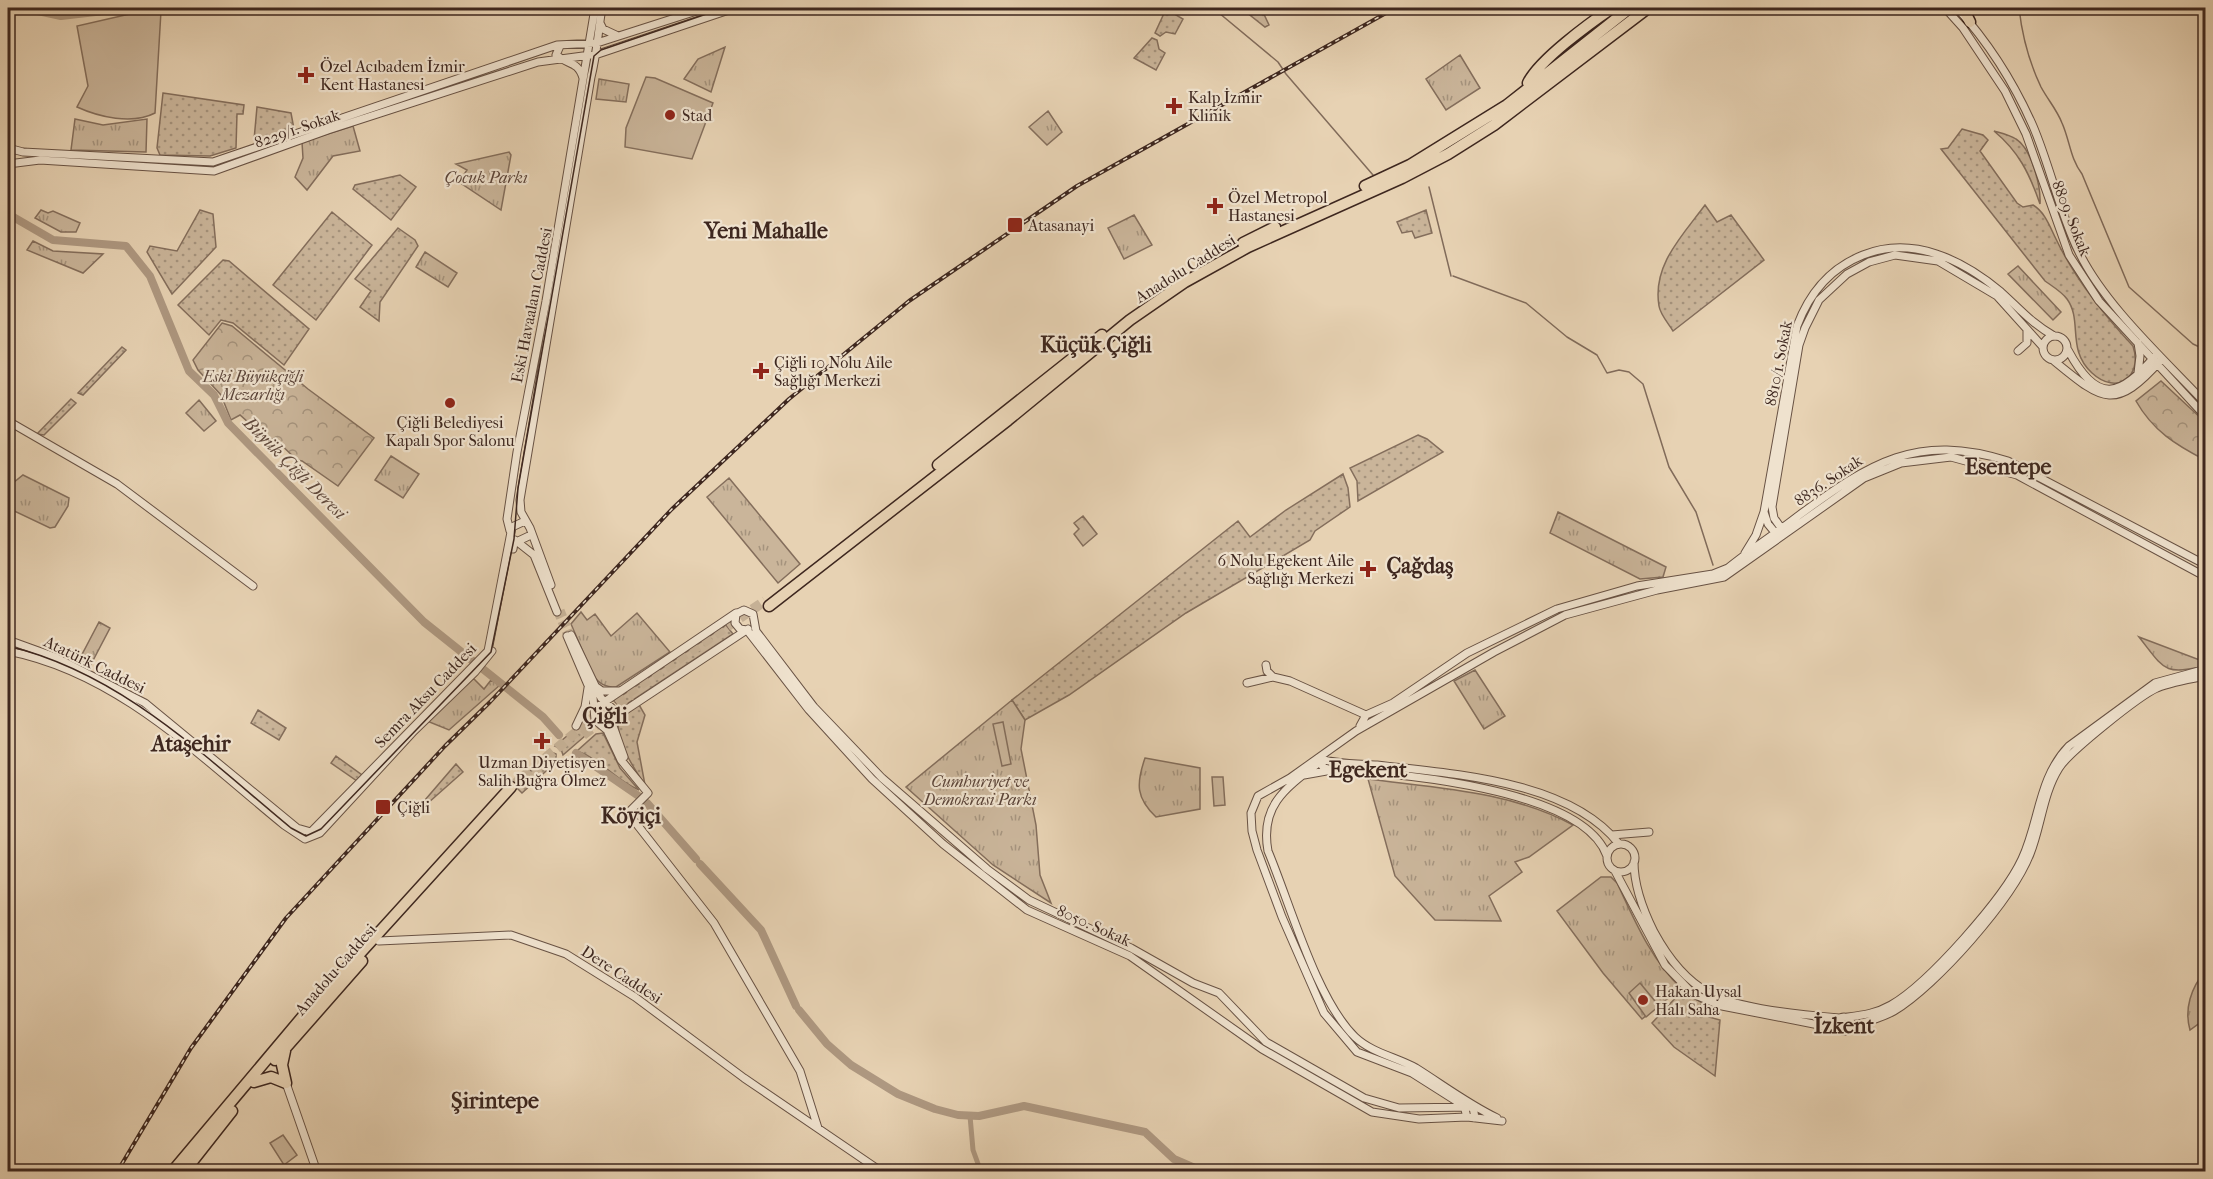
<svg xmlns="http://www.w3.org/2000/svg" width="2213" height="1179" font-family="'IM FELL French Canon',serif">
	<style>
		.grass { fill: url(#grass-dots); stroke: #846e5c; stroke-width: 1.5 }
		.forest { fill: url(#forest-crowns); stroke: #846e5c; stroke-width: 1.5 }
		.park { fill: url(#park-tufts); stroke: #846e5c; stroke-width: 1.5 }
		.garden { fill: #cab59a; stroke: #846e5c; stroke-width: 1.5 }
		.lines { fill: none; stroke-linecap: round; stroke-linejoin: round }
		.stream { stroke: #816b5a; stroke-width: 1.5 }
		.canal { stroke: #ae9881; stroke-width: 5 }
		.river { stroke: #ae9881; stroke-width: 8 }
		.minor-tunnel { stroke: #c5b095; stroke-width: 7; stroke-dasharray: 7 3.5; stroke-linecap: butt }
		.highway-tunnel { stroke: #c5b095; stroke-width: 10; stroke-dasharray: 10 5; stroke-linecap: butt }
		.minor-casing { stroke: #685244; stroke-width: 9 }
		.highway-casing { stroke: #3e271f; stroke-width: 13 }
		.minor { stroke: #efe2ce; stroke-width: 7 }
		.highway { stroke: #e7d2b3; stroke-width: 10 }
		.tram { stroke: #3e271f; stroke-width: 1.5 }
		.rail-casing { stroke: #3e271f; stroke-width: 4 }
		.rail { stroke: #efe2ce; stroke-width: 1.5; stroke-dasharray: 4.5; stroke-linecap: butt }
		.poi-dot { fill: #8f2418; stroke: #efe2ce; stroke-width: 2 }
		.labels { text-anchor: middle; stroke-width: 4.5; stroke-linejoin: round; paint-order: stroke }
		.poi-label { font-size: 16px; fill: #3e271f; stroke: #efe2ce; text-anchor: start }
		.street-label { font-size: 16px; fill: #3e271f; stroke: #efe2ce }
		.park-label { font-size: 16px; font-style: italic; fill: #5a4338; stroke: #efe2ce }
		.water-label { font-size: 18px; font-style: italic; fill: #60493c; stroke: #efe2ce }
		.district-label { font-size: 22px; font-weight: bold; fill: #3e271f; stroke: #efe2ce }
	</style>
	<defs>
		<pattern id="grass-dots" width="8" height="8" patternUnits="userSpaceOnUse" patternTransform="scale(1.5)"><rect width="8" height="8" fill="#cab59a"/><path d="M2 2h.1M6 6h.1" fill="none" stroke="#a5937d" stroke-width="1.8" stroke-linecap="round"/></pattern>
		<pattern id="forest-crowns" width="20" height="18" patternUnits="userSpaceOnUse" patternTransform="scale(1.5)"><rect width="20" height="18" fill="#cab59a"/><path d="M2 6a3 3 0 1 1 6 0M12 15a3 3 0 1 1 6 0" fill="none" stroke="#a5937d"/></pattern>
		<pattern id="park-tufts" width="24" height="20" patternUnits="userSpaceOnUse" patternTransform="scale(1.5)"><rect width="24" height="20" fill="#cab59a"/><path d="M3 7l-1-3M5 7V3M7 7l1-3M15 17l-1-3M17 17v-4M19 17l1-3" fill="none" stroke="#a5937d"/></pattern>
	</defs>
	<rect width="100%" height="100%" fill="#e7d2b3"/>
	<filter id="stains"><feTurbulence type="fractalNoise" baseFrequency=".00333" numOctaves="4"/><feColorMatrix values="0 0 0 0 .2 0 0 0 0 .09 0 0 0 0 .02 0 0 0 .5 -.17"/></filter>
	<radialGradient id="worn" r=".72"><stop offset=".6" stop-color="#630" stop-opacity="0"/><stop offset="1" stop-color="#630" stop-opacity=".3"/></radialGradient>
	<path class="grass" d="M 1241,8 L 1261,8 L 1269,25 L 1265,27 Z
		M 1166,9 L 1183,19 L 1175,34 L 1166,32 L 1160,36 L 1155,33 Z
		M 1152,38 L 1157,40 L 1159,49 L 1165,53 L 1156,70 L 1134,58 Z
		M 163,93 L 244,105 L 243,114 L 237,114 L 236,148 L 210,156 L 160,155 L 157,148 Z
		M 257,107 L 291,113 L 294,129 L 254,140 Z
		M 1962,129 L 1983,135 L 1988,140 L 1980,151 L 2017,203 L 2023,207 L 2033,205 C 2045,212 2050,227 2056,239 C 2075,279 2103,314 2133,346 C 2143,377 2117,396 2092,373 C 2066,349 2083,321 2067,299 C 2062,292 2052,286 2045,281 L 1941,149 L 1948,148 Z
		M 1994,131 C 2001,133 2010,135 2016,139 C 2032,149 2041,187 2040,204 C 2029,172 2018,151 1994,131 Z
		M 400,175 L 416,187 L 391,220 L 353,189 L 355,185 Z
		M 1705,205 L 1717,222 L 1731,215 L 1764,260 L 1673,331 C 1668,323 1660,314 1659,306 C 1652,265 1683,235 1705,205 Z
		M 2056,206 L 2058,206 L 2072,247 L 2086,270 L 2153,354 C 2106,305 2078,271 2056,206 Z
		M 200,210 L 213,214 L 216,247 L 172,294 L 147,252 L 150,246 L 177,251 Z
		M 1426,210 L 1432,233 L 1415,238 L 1412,231 L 1402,233 L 1397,222 Z
		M 332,212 L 372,245 L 316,320 L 273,285 Z
		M 398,228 L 415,240 L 418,246 L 380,302 L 379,321 L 360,307 L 371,291 L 355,279 Z
		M 223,260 L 229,261 L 309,329 L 284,365 L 233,323 L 221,320 L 209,335 L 178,305 Z
		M 122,347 L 126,350 L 83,395 L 78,393 Z
		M 71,399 L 76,403 L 44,435 L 37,434 Z
		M 1418,435 L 1427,439 L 1443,452 L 1358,501 L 1357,481 L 1350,468 Z
		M 1343,474 L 1348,488 L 1350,507 L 1315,531 L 1310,540 L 1186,613 L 1069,695 L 1025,720 L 1012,700 L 1238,521 L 1250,537 L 1286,510 Z
		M 726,625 L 733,634 L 621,708 L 614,701 Z
		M 638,703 L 645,715 L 637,742 L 645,785 C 633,767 614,739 619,716 Z
		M 258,710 L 286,728 L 279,740 L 251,723 Z
		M 586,720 L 593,729 L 563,755 L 561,749 L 555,746 Z
		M 603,733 L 620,768 L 639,790 C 616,781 601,759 577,751 L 596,734 Z
		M 551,752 L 556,754 L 556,762 L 522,793 L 514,785 Z
		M 336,756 L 362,775 L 357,781 L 331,763 Z
		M 456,764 L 463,772 L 428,803 L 425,800 Z
		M 1682,991 L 1711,1008 L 1709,1017 L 1720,1020 L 1715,1076 L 1674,1047 L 1652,1023 Z"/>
	<path class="forest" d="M 222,323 L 232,326 L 308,389 L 374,438 L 338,486 L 302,461 L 297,460 L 275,439 L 267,439 L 240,415 L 231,420 L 221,395 L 198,370 L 193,360 Z
		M 2161,381 L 2205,422 L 2205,460 C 2176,445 2153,431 2136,401 Z"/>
	<path class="park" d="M 725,47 L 711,92 L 684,79 L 698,59 Z
		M 1460,55 L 1480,88 L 1446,110 L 1426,79 Z
		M 599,79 L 629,84 L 626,102 L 596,99 Z
		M 1048,111 L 1062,132 L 1047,145 L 1029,127 Z
		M 75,119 L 103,125 L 147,119 L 146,152 L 71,150 Z
		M 353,126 L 360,151 L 333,156 L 307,190 L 295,177 L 303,158 L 302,142 Z
		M 509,152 L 511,155 L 501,210 L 459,182 L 467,170 L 456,164 Z
		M 41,210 L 48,213 L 53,211 L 80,223 L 76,232 L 61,232 L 35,218 Z
		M 1134,215 L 1152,245 L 1124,259 L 1108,228 Z
		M 33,241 L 53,251 L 103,254 L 83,273 L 27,250 Z
		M 425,252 L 457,273 L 448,287 L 416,267 Z
		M 2018,266 L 2061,312 L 2053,320 L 2008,274 Z
		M 199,400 L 216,421 L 204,431 L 186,413 Z
		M 391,456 L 419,474 L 403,498 L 375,480 Z
		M 23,475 L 69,498 L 68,506 L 55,527 L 50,528 L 8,508 L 8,487 Z
		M 729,478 L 800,564 L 778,583 L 707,497 Z
		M 1558,512 L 1666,567 L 1663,577 L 1640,579 L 1550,533 Z
		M 1083,516 L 1097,534 L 1083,546 L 1074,534 L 1079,529 L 1074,523 Z
		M 581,612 L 587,620 L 595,614 L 611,636 L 637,613 L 670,652 L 616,687 C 605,687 599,684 593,675 L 571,624 Z
		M 99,622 L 110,628 L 88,670 L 77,664 Z
		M 2139,637 L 2205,662 L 2205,666 C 2163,675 2165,670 2139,637 Z
		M 1475,670 L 1505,716 L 1484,729 L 1454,681 Z
		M 473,678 L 484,689 L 491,680 L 500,685 L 449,730 L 427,721 Z
		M 1012,700 L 1025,720 L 1021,749 L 1036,825 L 1040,875 L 1051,903 L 993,865 L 906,787 Z
		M 1145,758 L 1200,768 L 1200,809 L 1156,817 C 1136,798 1136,784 1145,758 Z
		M 1368,779 C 1437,788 1510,791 1573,825 L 1529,857 L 1515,862 L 1522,872 L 1489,896 L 1501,921 L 1435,920 L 1395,876 Z
		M 1601,877 L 1611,877 L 1617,883 C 1634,919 1651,960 1681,988 L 1642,1019 L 1603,973 L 1557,911 Z
		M 2205,971 L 2205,1019 L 2190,1030 C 2184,1009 2191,988 2205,971 Z"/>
	<path class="garden" d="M 142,8 L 161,11 L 155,113 C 132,125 99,117 77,107 L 88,86 L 77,26 L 134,13 Z
		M 646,77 L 655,78 L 713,103 L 692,159 L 625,147 L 626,128 Z
		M 1003,722 L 1011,764 L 1002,766 L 993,724 Z
		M 1212,777 L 1223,777 L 1225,805 L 1214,806 Z
		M 1640,983 L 1659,1006 L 1646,1017 L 1629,993 Z
		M 283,1135 L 297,1155 L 284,1165 L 270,1143 Z"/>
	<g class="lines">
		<path class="stream" d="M 1213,8 L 1278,62 L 1286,74 L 1373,175
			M 2019,8 C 2022,35 2029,62 2041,87 C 2048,100 2057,110 2062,123 C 2070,141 2070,158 2082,174 L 2129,287 L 2193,344 L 2206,350
			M 1429,187 L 1451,276
			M 1453,276 L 1526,303 L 1567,337 L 1597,355 L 1607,373 L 1619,370 L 1629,372 L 1643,384 L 1669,467 L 1696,512 L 1713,565
			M 1294,1168 L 1303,1166 L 1324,1172"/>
		<path class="canal" d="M 970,1116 L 973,1150 L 981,1172"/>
		<path class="river" d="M 24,8 L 61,16 L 130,8
			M 8,214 L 53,240 L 126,246 L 150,276 L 189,371 L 214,395 L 228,423 L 424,622 L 543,717 L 559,735
			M 576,753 L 640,797
			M 647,803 L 696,859
			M 700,864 L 761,930 L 796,1006
			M 799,1010 L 827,1044 L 851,1065 L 898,1094 L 935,1109 L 958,1115 L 979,1116 L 1024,1106 L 1145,1132 L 1174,1159 L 1204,1172"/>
		<path class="minor-tunnel" d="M 561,610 L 571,635
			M 557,612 L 567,636"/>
		<path class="highway-tunnel" d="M 583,735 L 633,698
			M 511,787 L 600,712 L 765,601"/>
		<defs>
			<path id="minor" d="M 1945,8 L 1963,28 L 2005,91 L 2026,134 L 2069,255 L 2099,301 L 2206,417
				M 1957,8 C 1988,42 2014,83 2033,126 C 2050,166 2059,210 2078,250 C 2103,304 2165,360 2206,404
				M 600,23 L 603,29 L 618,36
				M 560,46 L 556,55 C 568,65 578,61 583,78
				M 8,148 L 23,152 L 213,162 L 557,45 L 597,43 L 706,8
				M 8,164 L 40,160 L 214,171 L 328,130 L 538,62 L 598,54 L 735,8
				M2043 348a12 12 0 1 1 24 0a12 12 0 1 1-24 0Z
				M 2138,343 L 2140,356 L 2138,373
				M 2068,350 C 2098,406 2120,397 2156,355
				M 2018,351 L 2027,343 L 2027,331
				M 2053,360 C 2102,400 2114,413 2161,360
				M 8,421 L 117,484 L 253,586
				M 510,531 L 507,519 L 517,452 L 546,301 L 595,8
				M 1784,532 L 1774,518 L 1772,507 L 1799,345 L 1805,328 L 1819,300 L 1847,274 L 1869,262 L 1895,255 L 1938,261 L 1997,296 L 2043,347
				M 1778,536 L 1768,524 L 1764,512 L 1797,326 C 1809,294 1830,268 1863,255 C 1913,235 1963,260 2001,292 C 2020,309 2031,323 2054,336
				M 515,540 L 534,555 L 557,612
				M 513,549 L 514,543 L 531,535
				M 1745,553 L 1756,535 L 1764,512
				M 551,585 L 530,528 L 521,512 L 520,500 L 591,77 C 597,54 598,31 602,8
				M 747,630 L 740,629 L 735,623 L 736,614 L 744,610 L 753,614 L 756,631 L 814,707 L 882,778 L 987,869 L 1029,900 L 1131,948 L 1193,983 L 1219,993 L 1266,1042 L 1364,1098 L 1399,1108 L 1473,1107 L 1475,1118
				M 747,630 L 809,710 L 872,779 L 943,844 L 1027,910 L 1130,956 L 1262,1049 L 1372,1112 L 1419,1119 L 1467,1117 L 1502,1121
				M 571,635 L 601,698 L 613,709 L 613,726 L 624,757
				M 567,636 L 593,697 L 595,720 L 607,730 L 621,760 L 648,793 L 628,813 L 714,923 L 800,1071 L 818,1128
				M 8,640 L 55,657 L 145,703 L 297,828 L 311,832 L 488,651 L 512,527 L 525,521
				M 8,651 C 119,673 199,756 284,825 L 305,839 L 320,833 L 414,731 L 475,672 L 492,651
				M 1266,665 L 1267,671 L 1273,677
				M 1247,683 L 1273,677 L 1290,681 L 1366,715
				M 595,686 L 602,691 L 619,691
				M 594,709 L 736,613
				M 603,725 L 748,629
				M 576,726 L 585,707 L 588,688
				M 1360,726 L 1366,715 L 1393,703 L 1467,653 L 1557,609 L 1637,586 L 1713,574 L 1728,568 C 1750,550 1775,534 1798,516 C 1870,463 1917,432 2008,461 L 2206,565
				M 1319,758 C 1330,764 1363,764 1377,765 C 1452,774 1569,780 1619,844
				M 1317,759 L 1324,768 L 1332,770 C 1396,773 1583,788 1607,856
				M 1316,765 C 1284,789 1260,807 1268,851 C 1290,903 1316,999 1355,1037 C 1372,1053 1396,1057 1416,1068 C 1443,1085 1468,1104 1497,1118
				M 1304,775 L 1332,770
				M 1612,835 L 1649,832
				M1607 858a14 14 0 1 1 28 0a14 14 0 1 1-28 0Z
				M 1634,862 C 1634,887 1643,910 1654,932 C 1667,956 1685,980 1709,993 C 1738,1009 1804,1015 1839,1018
				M 1615,871 L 1665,965 L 1693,994 L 1722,1006 L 1839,1029
				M 379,941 L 511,935 L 566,954 L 635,997 L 744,1078 L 882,1172
				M1837 1024a7 7 0 1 1 14 0a7 7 0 1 1-14 0Z
				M 1848,1017 C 1864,1015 1877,1013 1891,1005 C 1929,983 2004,898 2022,859 C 2040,820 2038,778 2069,746 L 2155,683 L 2206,669
				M 1851,1026 C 1866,1022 1880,1019 1894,1011 C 1936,986 2012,900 2030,854 C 2041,827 2043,793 2059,768 C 2069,752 2139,696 2157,688 C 2172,682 2190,679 2206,676
				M 286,1083 L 317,1172
				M 1467,1117 L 1464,1106 L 1412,1073 L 1357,1052 L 1324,1013 L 1282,917 L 1257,850 L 1252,831 L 1251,813 L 1258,796 L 1290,778 L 1356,731 L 1494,652 L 1565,615 L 1657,590 L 1724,577 L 1864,478 L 1901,463 L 1951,457 L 2017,475 L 2206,577"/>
			<path id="highway" d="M 1963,8 L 1970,22
				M 1528,83 C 1539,60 1590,23 1612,8
				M 1365,186 L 1410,165 L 1507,105 L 1630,8
				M 1243,243 L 1275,227
				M 938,465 L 1102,335
				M 769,606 L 1008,420 L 1130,320 L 1185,282 L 1248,247 L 1402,178 L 1448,154 L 1494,125 L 1648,8
				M 285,1051 L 282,1065 L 286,1083
				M 275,1060 L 362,961
				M 254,1082 L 271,1077 L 286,1083
				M 172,1172 L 304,1015 L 511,787
				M 184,1172 L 232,1111"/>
		</defs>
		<use href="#minor" class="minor-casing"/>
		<use href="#highway" class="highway-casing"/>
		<use href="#minor" class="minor"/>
		<use href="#highway" class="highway"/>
		<path class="tram" d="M 8,646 C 121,673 204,756 291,828 L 306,836 L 321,829 L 491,652 L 514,539 L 518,488 L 594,56 L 601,50 L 724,8"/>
		<defs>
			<path id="rail" d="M 117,1172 L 191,1048 L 286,918 L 445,746 L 490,702 L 672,509 L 789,399 L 909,301 L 1077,186 L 1395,8"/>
		</defs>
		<use href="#rail" class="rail-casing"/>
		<use href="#rail" class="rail"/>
	</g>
	<g class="poi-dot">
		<path d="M303 66h6v6h6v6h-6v6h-6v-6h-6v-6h6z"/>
		<path d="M1171 97h6v6h6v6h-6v6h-6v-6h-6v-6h6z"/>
		<circle cx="670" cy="115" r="6"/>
		<path d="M1212 197h6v6h6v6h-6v6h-6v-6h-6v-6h6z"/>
		<rect x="1007" y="217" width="16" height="16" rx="3"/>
		<path d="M758 362h6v6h6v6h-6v6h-6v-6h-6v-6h6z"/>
		<circle cx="450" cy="403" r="6"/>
		<path d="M1365 560h6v6h6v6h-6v6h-6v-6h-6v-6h6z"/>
		<path d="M539 732h6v6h6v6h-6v6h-6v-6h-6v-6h6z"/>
		<rect x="375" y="799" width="16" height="16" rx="3"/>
		<circle cx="1643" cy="1000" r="6"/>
	</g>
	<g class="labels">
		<g class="poi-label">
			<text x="320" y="72">Özel Acıbadem İzmir<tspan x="320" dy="18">Kent Hastanesi</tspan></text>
			<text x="1188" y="103">Kalp İzmir<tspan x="1188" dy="18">Klinik</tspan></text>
			<text x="682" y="121">Stad</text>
			<text x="1228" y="203">Özel Metropol<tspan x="1228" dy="18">Hastanesi</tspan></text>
			<text x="1028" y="231">Atasanayi</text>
			<text x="774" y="368">Çiğli 10 Nolu Aile<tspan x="774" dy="18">Sağlığı Merkezi</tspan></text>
			<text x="450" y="428" text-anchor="middle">Çiğli Belediyesi<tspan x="450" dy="18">Kapalı Spor Salonu</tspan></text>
			<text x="1354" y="566" text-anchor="end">6 Nolu Egekent Aile<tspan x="1354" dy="18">Sağlığı Merkezi</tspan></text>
			<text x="542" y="768" text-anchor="middle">Uzman Diyetisyen<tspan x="542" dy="18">Salih Buğra Ölmez</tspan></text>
			<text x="397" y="813">Çiğli</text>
			<text x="1655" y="997">Hakan Uysal<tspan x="1655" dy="18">Halı Saha</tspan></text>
		</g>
		<g class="street-label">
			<text transform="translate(297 128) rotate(-19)" y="6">8229/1. Sokak</text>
			<text transform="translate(2072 218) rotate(68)" y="6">8809. Sokak</text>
			<text transform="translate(1185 268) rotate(-32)" y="6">Anadolu Caddesi</text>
			<text transform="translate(531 305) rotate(-79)" y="6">Eski Havaalanı Caddesi</text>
			<text transform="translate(1778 363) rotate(-79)" y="6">8810/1. Sokak</text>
			<text transform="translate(1828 480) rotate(-34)" y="6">8836. Sokak</text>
			<text transform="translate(95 664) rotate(26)" y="6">Atatürk Caddesi</text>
			<text transform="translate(425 695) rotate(-46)" y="6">Semra Aksu Caddesi</text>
			<text transform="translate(1094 925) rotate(24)" y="6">8050. Sokak</text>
			<text transform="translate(335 969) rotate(-49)" y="6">Anadolu Caddesi</text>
			<text transform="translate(622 974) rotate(33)" y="6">Dere Caddesi</text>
		</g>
		<g class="park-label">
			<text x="486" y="183">Çocuk Parkı</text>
			<text x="253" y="382">Eski Büyükçiğli<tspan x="253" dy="18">Mezarlığı</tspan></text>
			<text x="980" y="787">Cumhuriyet ve<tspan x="980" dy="18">Demokrasi Parkı</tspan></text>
		</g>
		<g class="water-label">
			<text transform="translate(295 468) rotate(45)" y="6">Büyük Çiğli Deresi</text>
		</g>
		<g class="district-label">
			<text x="766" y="238">Yeni Mahalle</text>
			<text x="1096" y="352">Küçük Çiğli</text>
			<text x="2008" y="474">Esentepe</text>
			<text x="1420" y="573">Çağdaş</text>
			<text x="605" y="723">Çiğli</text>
			<text x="191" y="751">Ataşehir</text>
			<text x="1368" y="777">Egekent</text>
			<text x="631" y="823">Köyiçi</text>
			<text x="1844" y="1033">İzkent</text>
			<text x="495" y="1108">Şirintepe</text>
		</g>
	</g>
	<rect width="2213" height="1179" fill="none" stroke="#e7d2b3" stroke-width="30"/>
	<rect x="9" y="9" width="2195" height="1161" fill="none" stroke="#3e271f" stroke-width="3"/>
	<rect x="15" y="15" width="2183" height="1149" fill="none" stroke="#3e271f" stroke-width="1.5"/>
	<rect width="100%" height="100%" filter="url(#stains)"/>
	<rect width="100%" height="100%" fill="url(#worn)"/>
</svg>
